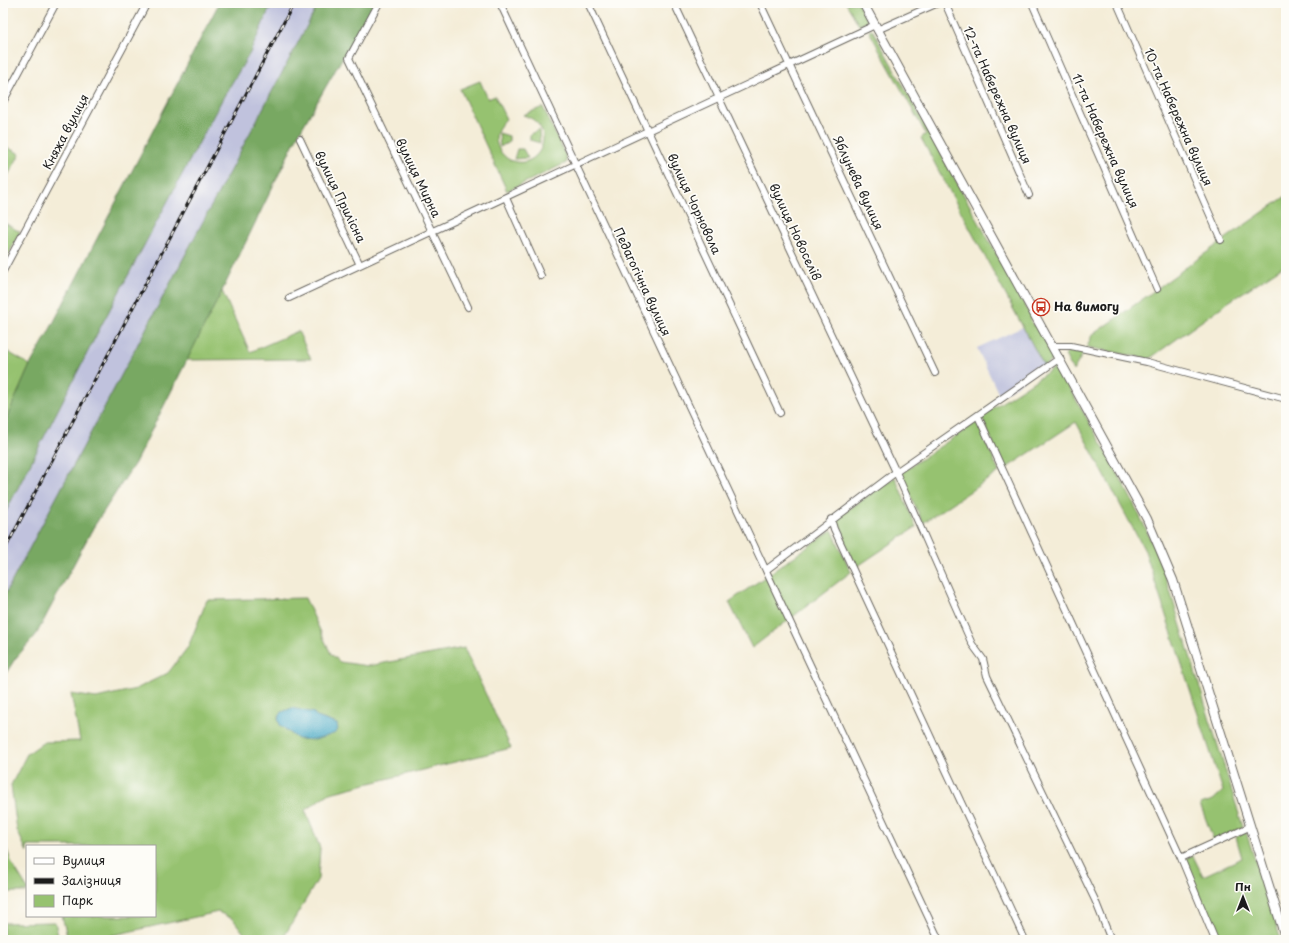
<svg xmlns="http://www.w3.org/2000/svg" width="1289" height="943" font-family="'Playpen Sans',sans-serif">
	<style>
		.industrial { fill: #c0c2dd }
		.green { fill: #96c26f; stroke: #596f46; fill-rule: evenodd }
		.forest { fill: #78a862; stroke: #4a623f }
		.water { fill: #45a7c4; stroke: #306270 }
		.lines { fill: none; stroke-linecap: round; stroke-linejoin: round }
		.minor-casing { stroke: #68655e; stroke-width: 8 }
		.tertiary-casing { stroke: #68655e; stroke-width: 10 }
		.minor { stroke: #fff; stroke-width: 6 }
		.tertiary { stroke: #fff; stroke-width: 8 }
		.rail-casing { stroke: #1c1c1c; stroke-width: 3 }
		.rail { stroke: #fdfcf7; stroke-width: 1.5; stroke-dasharray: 4.5; stroke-linecap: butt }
		.labels { text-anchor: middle; stroke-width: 3.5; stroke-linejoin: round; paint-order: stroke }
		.street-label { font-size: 12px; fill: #1c1c1c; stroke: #fdfcf7 }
		.poi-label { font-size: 12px; font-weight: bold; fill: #1c1c1c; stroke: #fdfcf7; text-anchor: start }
	</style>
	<rect width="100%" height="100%" fill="#fdfcf7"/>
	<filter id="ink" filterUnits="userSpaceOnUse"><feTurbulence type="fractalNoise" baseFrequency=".025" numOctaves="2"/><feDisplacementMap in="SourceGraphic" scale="8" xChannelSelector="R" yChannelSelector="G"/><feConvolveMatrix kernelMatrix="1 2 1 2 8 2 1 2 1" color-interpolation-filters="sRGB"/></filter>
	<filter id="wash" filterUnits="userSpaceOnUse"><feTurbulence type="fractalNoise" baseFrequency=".012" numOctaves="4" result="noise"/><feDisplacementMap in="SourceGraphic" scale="16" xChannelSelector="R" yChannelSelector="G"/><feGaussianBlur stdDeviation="0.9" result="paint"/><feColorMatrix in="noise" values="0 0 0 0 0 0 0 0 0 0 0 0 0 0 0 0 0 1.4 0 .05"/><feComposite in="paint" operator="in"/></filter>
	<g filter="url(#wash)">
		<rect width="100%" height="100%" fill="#f4edd8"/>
		<path class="industrial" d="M 272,3 L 319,3 L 3,598 L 3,517 L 100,328 L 224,96 L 250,53 Z
			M 1023,327 L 1044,366 L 1000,397 L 977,348 Z"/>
		<path class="green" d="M 846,3 L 858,3 L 868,21 L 859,25 Z
			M 872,29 L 1032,318 L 1030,319 L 1034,326 L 1036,324 L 1055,358 L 1044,366 L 921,138 L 926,134 L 869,31 Z
			M 480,81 L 488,99 L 495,96 L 506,119 C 499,126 494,134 497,144 C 499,151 504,157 510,160 C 540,173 560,126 523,115 L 543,107 L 566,157 L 566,163 L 507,191 L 460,89 Z
			M 539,130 L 540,143 L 530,140 L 530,134 Z
			M 499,133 L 509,136 L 509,142 L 500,147 Z
			M 3,145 L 20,154 L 3,184 Z
			M 517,149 L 523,149 L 528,158 L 514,159 Z
			M 1286,196 L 1286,264 L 1227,303 L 1149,359 L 1087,347 L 1092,335 C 1157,290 1220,241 1286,196 Z
			M 3,222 L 20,232 L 3,265 Z
			M 222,291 L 250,352 L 298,331 L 311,359 L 186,360 Z
			M 3,349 L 30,365 L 3,426 Z
			M 1070,349 L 1084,352 L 1073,371 L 1065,355 Z
			M 1057,366 C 1096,436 1141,506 1167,581 L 1243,827 L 1214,841 L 1200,804 L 1213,800 L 1223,791 L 1145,551 L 1076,422 L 1005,469 L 981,416 Z
			M 977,422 L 999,472 L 923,523 L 900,473 Z
			M 895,477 L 916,527 L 855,568 L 835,519 Z
			M 832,530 L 851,572 L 752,648 L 729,602 Z
			M 305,598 L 331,654 L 340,662 L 368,666 L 464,648 L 511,748 L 330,793 L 305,810 L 320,848 L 318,879 L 282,940 L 249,940 L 233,919 L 218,912 L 91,940 L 68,940 L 62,916 L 155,916 L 155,846 L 27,846 L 27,852 L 17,830 L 11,785 L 27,754 L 44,742 L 80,741 L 71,694 L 96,698 L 136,689 L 168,673 L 188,647 L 207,600 ZM 278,717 L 317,717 L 337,724 C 321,733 305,748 289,732 C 283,727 280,725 278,717 Z
			M 1246,832 L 1281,940 L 1219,940 L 1184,859 L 1193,856 L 1203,876 L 1242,858 L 1236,837 Z
			M 3,839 L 12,864 L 27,888 L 27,892 L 3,892 Z
			M 55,922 L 59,940 L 3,940 L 3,923 Z"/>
		<path class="forest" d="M 219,3 L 272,3 L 250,53 L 224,96 L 100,328 L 3,517 L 3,426 L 30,365 L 47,335 Z
			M 319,3 L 374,3 L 297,137 L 222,291 L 135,463 L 93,528 L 36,635 L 15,659 L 3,678 L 3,598 Z"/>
		<path class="water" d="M 292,708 L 314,713 L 317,717 L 337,724 L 338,729 L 336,733 L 315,740 L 298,739 L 280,725 L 278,719 L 282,712 Z"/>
	</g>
	<g filter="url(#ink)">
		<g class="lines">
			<defs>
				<path id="minor" d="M 379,3 L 349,58 L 468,307
					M 500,3 L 939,940
					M 588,3 L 780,413
					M 674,3 L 896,472 L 972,644 L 983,659 L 987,676 L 1095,900 L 1111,940
					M 760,3 L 935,373
					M 945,3 L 1029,195
					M 1032,3 L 1157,289
					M 1117,3 L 1221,240
					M 877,30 L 938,3
					M 3,102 L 56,3
					M 300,139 L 360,265
					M 506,198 L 541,276
					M 3,271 L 147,3
					M 289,298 L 875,25
					M 1053,346 L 1071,346 L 1147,362 L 1286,399
					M 978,416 L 1181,858 L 1249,827
					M 831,519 L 834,529 L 1025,940
					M 766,570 L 896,472 L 1060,358
					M 1181,858 L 1215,940"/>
				<path id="tertiary" d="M 863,3 L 1147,519 L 1173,580 L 1286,940"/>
			</defs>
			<use href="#minor" class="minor-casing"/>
			<use href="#tertiary" class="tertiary-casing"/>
			<use href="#minor" class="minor"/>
			<use href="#tertiary" class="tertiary"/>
			<defs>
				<path id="rail" d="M 3,553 L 294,3"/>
			</defs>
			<use href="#rail" class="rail-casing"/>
			<use href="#rail" class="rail"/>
		</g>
	</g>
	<defs>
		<symbol id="bus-ring" viewBox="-11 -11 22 22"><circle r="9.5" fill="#fdfcf7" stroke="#c8321e" stroke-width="1.5"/><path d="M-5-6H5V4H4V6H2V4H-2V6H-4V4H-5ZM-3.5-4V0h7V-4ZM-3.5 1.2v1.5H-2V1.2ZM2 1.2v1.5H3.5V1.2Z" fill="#c8321e"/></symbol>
	</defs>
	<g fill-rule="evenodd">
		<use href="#bus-ring" x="1031" y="297" width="20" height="20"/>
	</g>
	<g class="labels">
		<g class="street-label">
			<text transform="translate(997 95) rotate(66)" y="4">12-та Набережна вулиця</text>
			<text transform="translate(1178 117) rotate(66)" y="4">10-та Набережна вулиця</text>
			<text transform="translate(66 132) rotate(-62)" y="4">Княжа вулиця</text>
			<text transform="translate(1105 141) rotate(66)" y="4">11-та Набережна вулиця</text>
			<text transform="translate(418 178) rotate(64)" y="4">вулиця Мирна</text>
			<text transform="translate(858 183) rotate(65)" y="4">Яблунева вулиця</text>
			<text transform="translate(340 197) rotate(64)" y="4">вулиця Прилісна</text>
			<text transform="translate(694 204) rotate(65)" y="4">вулиця Чорновола</text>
			<text transform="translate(795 232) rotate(65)" y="4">вулиця Новоселів</text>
			<text transform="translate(642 282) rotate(65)" y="4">Педагогічна вулиця</text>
		</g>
		<g class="poi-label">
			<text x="1054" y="311">На вимогу</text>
		</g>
	</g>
	<rect width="1289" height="943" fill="none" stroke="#fdfcf7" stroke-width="16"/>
	<rect x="26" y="845" width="130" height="72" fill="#fdfcf7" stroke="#a3a29f"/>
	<rect x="34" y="858" width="20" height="6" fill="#ffffff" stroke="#a3a29f"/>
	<text x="62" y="865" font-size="12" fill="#1c1c1c">Вулиця</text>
	<rect x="34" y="878" width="20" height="6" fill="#1c1c1c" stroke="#a3a29f"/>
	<text x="62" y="885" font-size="12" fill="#1c1c1c">Залізниця</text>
	<rect x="34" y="895" width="20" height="12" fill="#96c26f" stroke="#a3a29f"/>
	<text x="62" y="905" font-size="12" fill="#1c1c1c">Парк</text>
	<g transform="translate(1243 897)" stroke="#fdfcf7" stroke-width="3" paint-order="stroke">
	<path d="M0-3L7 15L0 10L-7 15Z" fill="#1c1c1c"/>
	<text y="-6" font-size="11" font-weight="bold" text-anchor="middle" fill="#1c1c1c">Пн</text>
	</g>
</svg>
